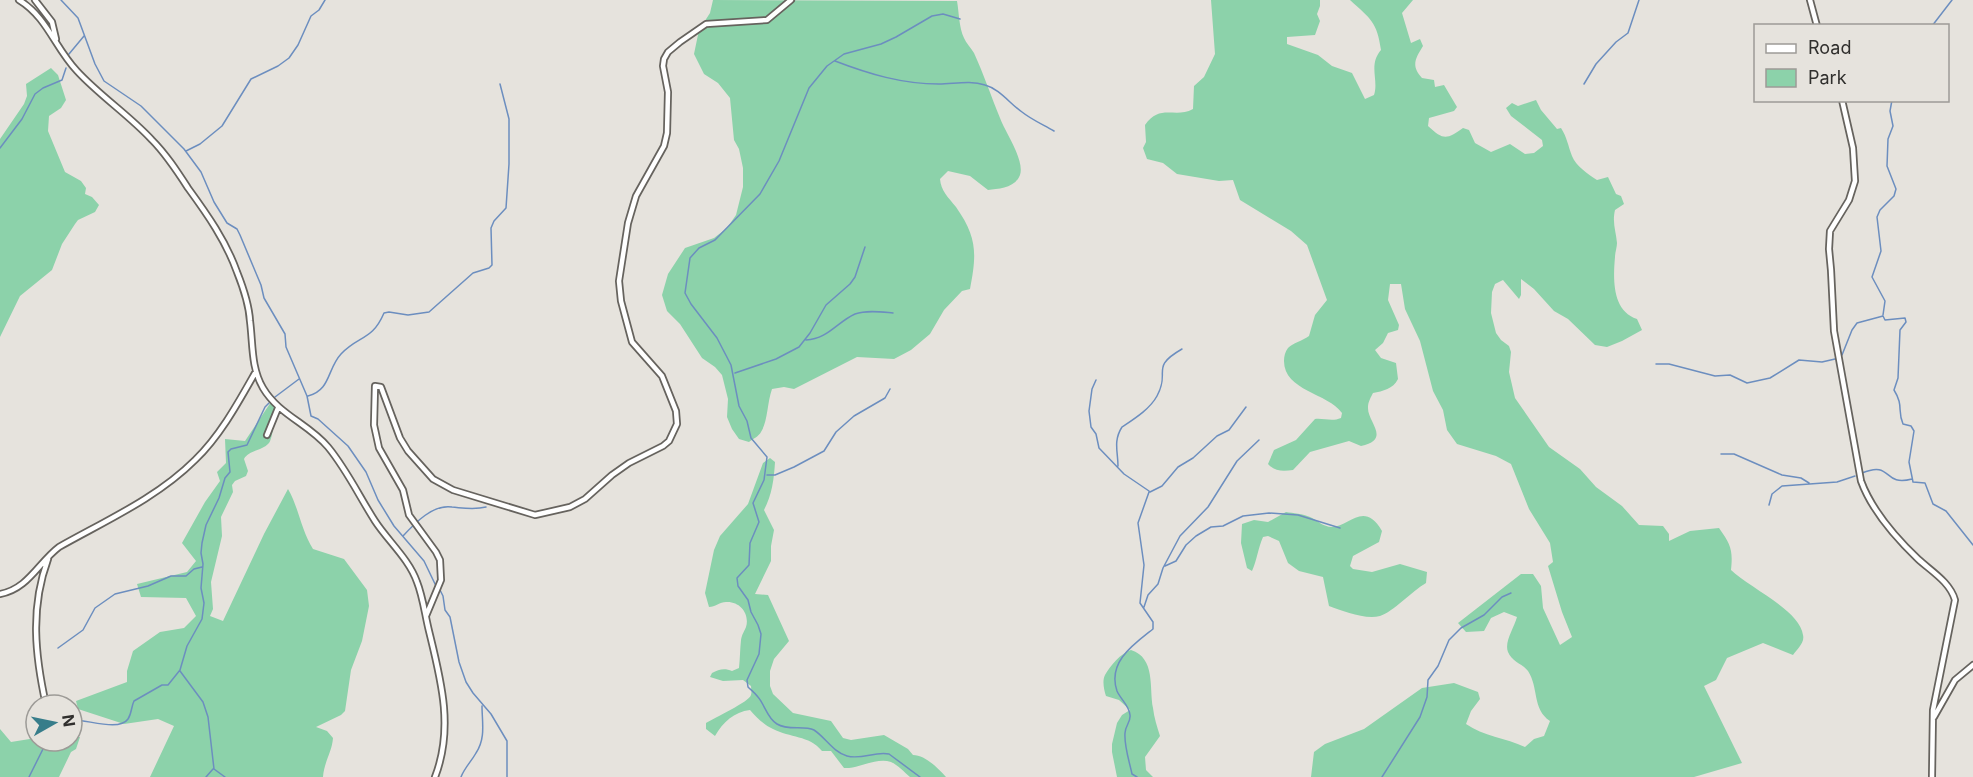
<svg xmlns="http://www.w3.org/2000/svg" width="1973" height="777" font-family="Inter,sans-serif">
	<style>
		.green { fill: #8cd2aa }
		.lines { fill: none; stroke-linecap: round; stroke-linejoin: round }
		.stream { stroke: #6c8ebf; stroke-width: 1.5 }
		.minor-casing { stroke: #66635e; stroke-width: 8 }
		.minor { stroke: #fff; stroke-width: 4.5 }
	</style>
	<rect width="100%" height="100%" fill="#e6e3dd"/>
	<path class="green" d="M 713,0 L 957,1 C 959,12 959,28 964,38 C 966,43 971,48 974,53 C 984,75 991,96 1000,118 C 1005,132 1025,160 1020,175 C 1015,188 999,189 988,190 L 970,176 L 948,171 L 940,179 C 941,191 948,197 956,207 C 977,237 977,253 970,289 L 962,291 L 944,310 L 930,334 L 911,350 L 894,359 L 857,357 L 794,389 L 784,387 L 772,389 C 767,403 768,421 761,432 C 759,436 753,439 749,442 L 739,439 L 732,429 L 727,417 L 728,399 L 722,375 L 715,367 L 702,358 L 680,324 L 667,311 L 662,295 L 668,274 L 685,248 L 714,238 L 727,228 L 736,215 L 743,187 L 743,168 L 739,149 L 734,140 L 730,98 L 718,83 L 704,74 L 694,54 L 699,30 L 710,13 Z
		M 1211,0 L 1320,0 L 1320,6 L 1317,14 L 1320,21 L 1315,35 L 1287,37 L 1287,44 L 1318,55 L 1332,66 L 1352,73 L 1365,99 L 1374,95 C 1379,80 1368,65 1381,50 C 1377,22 1371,19 1350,0 L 1413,0 L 1402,13 L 1411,43 L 1420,39 L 1423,46 C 1415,59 1411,66 1422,78 L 1434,80 L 1435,87 L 1444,85 L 1457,107 L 1454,111 L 1429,118 L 1428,126 C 1444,141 1447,139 1463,128 L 1469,130 L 1475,143 L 1491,152 L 1510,144 L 1525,154 L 1534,153 L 1543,146 L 1542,140 L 1511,116 L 1506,108 L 1512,103 L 1518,106 L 1536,100 L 1541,110 L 1557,129 L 1561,128 C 1567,137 1568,146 1572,156 C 1576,166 1588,174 1597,180 L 1608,177 L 1616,194 L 1621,196 L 1624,204 L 1615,210 C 1612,223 1616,231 1617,243 C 1617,247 1615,253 1615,257 C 1613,279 1612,311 1637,319 L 1642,330 L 1622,341 L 1607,347 L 1595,345 L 1568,319 L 1554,311 L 1534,289 L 1521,279 L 1521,295 L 1519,299 L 1503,280 L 1495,284 L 1492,292 L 1491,313 L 1496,333 L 1501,340 L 1509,346 L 1511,352 L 1509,372 L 1515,398 L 1549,447 L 1580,469 L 1596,487 L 1622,506 L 1639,525 L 1663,526 L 1669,534 L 1669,541 L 1690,531 L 1719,528 C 1731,545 1733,550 1731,570 C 1748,587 1800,610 1803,635 C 1805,643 1797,649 1793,655 L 1763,643 L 1727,658 L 1716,680 L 1704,686 L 1742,763 L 1694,777 L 1311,777 L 1314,752 L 1325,744 L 1364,729 L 1422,688 L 1454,683 L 1478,692 L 1480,699 L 1471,711 L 1466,724 C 1483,736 1506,738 1525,747 L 1534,739 L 1544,736 L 1550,721 C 1532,709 1539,688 1528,671 C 1523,664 1512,662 1508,652 C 1504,642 1514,628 1517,617 L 1504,612 L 1491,618 L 1484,631 L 1466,632 L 1458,623 L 1521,574 L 1533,574 L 1541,586 L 1543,608 L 1560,645 L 1572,637 L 1562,612 L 1548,566 L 1553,562 L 1550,543 L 1529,509 L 1511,464 L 1496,456 L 1457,444 L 1447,430 L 1443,410 L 1433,391 L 1420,341 L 1405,309 L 1401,284 L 1390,284 L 1388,300 L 1399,325 L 1398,330 L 1388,333 L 1383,343 L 1375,350 L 1381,358 L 1396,363 L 1398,379 C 1393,389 1383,391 1373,393 C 1371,397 1368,402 1368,407 C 1367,422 1392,439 1361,446 L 1349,441 L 1310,452 L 1293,470 C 1284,471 1275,472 1268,464 L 1274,450 L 1296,440 L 1315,419 C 1324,418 1332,422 1341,418 L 1342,413 C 1328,393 1284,391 1284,361 C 1284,356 1285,352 1288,348 C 1293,343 1302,341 1309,336 L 1315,315 L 1327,300 L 1307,245 L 1291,231 L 1240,200 L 1233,180 L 1219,181 L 1177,174 L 1163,163 L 1147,159 L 1143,148 L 1146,142 L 1145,125 C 1160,103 1175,119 1193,109 L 1194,86 L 1204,77 L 1215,54 Z
		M 51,68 L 58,75 L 66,100 L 61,108 L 49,116 L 48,131 L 65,172 L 81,181 L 86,188 L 85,194 L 92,197 L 99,205 L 95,212 L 78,220 L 75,224 L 62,244 L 52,270 L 20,296 L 0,337 L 0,139 L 24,104 L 27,96 L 26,84 Z
		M 271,402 L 277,409 C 274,418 273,438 269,443 C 262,451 249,450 244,459 L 248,471 L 246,476 L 235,481 L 232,485 L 233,492 L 221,517 L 222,536 L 211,582 L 213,609 L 210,616 L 223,621 L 264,534 L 288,489 C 299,508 301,530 313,549 L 344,559 L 367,590 L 369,606 L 362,641 L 351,670 L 345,711 L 341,715 L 316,727 L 327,731 L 333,738 C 332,752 324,762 323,777 L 150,777 L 174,726 L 158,719 L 124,724 L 78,709 L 76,701 L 127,682 L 127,671 L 133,651 L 160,632 L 184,628 L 196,616 L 186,598 L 141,597 L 137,584 L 187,572 L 196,561 L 182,543 L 205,502 L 220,481 L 217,472 L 226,463 L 225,439 L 245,441 Z
		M 770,458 L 775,462 C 774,479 772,495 764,510 L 774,530 L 771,546 L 771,561 L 755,594 L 768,595 L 789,641 L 774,659 L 770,671 L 770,686 L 773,694 L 793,713 L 831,721 L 843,738 L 851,740 L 884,735 L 908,749 L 913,755 C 925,755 938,768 946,777 L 910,777 C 904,772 898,765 891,762 C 876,757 859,769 844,768 L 831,751 L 822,751 C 809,735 790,738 773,729 C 764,725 756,717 750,710 C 734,712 723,722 715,736 L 706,729 L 706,723 C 714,718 749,702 751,695 C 752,692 751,689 751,686 L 743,680 L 723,681 L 710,677 L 712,673 C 719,669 725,668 732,671 L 739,668 C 740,659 740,649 741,640 C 742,634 744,632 746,627 C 750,614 740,601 726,602 C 720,602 715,607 709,607 L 705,593 L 714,550 L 720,536 L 748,504 L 763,463 Z
		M 1286,512 C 1293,513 1303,514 1310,517 C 1317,520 1323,527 1332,527 C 1349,527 1364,500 1382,531 L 1379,542 L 1353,556 L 1350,566 L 1353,569 L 1372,572 L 1400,564 L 1427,572 L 1426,583 C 1412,591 1393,612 1380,616 C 1365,620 1343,611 1329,606 L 1323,577 L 1299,571 L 1288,563 L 1279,541 L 1268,536 L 1263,537 C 1258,548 1257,560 1252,571 L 1247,568 L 1241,543 L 1242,524 L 1254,520 L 1268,522 Z
		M 1131,650 C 1156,658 1149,688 1153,708 C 1154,717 1157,727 1160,736 L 1145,757 L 1146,770 L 1153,777 L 1117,777 L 1112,752 L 1112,744 L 1117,723 L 1122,715 L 1130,710 L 1119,700 L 1106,696 C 1104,690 1102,681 1105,675 C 1110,666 1121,653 1131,650 Z
		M 0,729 L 11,742 L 36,738 L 36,741 L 72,741 L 72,737 L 80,737 L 76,749 L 71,752 L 59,777 L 0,777 Z"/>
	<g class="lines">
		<path class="stream" d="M 61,0 L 78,18 L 95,64 L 104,81 L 141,106 L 184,149 L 201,172 L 214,202 L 227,223 L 237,229 L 240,235 L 261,285 L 264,298 L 285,334 L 286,347 L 307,396 L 311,416 L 318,419 L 348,446 L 366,472 L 378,500 L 394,526 L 424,561 L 436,586
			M 1932,26 L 1952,0
			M 69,54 L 84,36
			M 835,61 C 869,74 902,84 939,84 C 954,84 970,80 985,85 C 1000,89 1010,104 1022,112 C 1032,120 1044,125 1054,131
			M 1584,84 L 1596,64 L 1616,42 L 1628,33 L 1639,0
			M 0,148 L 22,119 L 35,94 L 43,88 L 62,80 L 66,68
			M 186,151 L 200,144 L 222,126 L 251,79 L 278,66 L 289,58 L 298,45 L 311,16 L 319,10 L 325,0
			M 1883,315 L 1885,301 L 1872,277 L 1881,251 L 1877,217 L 1880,210 L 1894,196 L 1896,189 L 1887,166 L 1888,139 L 1893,126 L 1890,111 L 1892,100
			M 806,340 C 828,339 837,322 855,314 C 867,310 881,312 893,313
			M 1842,355 L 1852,330 L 1857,323 L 1883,316 L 1885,320 L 1905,318 L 1906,322 L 1900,330 L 1898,378 L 1894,390 C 1904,406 1897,410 1903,424 L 1911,426 L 1914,431 L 1909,462 L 1913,482 L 1925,483 L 1933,504 L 1946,511 L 1973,545
			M 1656,364 L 1669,364 L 1715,376 L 1730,375 L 1747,383 L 1770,378 L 1799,360 L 1822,362 L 1835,359
			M 735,373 L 776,359 L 799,347 L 810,333 L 826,305 L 850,284 L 855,277 L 865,247
			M 1096,380 L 1092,389 L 1089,411 L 1091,427 L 1096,434 L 1099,448 L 1124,474 L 1149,491
			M 308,396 C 331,390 327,369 341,354 C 359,335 372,341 384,313 L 389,312 L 408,315 L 429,312 L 473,273 L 489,268 L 492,265 L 491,228 L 494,221 L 506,208 L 509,164 L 509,119 L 500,84
			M 275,397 L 299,379
			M 1721,454 L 1734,454 L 1782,475 L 1801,478 L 1809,483
			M 1118,466 C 1118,452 1113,441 1122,427 C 1134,419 1150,409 1157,396 C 1171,371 1149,368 1182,349
			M 1862,473 C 1893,460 1882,487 1912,479
			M 767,475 L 775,475 L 794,467 L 824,451 L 836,432 L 854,416 L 885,398 L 890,389
			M 1150,492 L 1162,486 L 1178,467 L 1193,458 L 1217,436 L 1229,430 L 1246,407
			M 1769,505 L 1772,494 L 1782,486 L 1837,482 L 1855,476
			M 403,536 C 415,523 433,504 452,507 C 464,508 474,510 486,507
			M 1165,566 L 1176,561 L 1186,545 L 1196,536 L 1211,527 L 1223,526 L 1243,516 L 1269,513 L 1298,515 L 1340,528
			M 440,590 L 443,596 L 445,610 L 450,617 L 459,662 L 466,682 L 473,693 L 491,714 L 507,741 L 507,777
			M 1144,607 L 1148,595 L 1158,584 L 1163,568 L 1180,536 L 1208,507 L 1237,461 L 1259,440
			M 58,648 L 83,630 L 95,608 L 115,594 L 148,586 L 171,576 L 186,576 L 194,569 L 202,567
			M 180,671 L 203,702 L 208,717 L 214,769 L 225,777
			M 72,720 C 86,719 119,732 128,719 C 132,713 131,707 134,701 L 162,685 L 168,685 L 180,670 L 187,646 L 202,619 L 204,603 L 201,588 L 203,564 L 201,553 L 202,543 L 206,525 L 219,498 L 225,478 L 230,472 L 228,452 L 231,449 L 247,445 L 265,407 L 269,403
			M 29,777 L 47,741
			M 206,777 L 213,769
			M 461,777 C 465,767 471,762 476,753 C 486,738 482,722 482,706
			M 920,777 L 889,754 C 875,751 862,760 847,756 C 833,752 825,737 814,730 C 804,725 788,731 777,724 C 767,718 765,705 758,697 C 755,693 751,690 748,687 L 747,680 L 759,654 L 761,634 L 758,625 L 751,612 L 748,600 L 738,586 L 737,578 L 749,565 L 750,543 L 759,522 L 753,503 L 764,480 L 767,457 L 751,438 L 747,421 L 739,406 L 731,365 L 717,338 L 691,304 L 685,293 L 690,258 L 699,248 L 715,240 L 760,194 L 779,161 L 809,88 L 827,66 L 844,54 L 881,44 L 896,37 L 932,16 L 943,14 L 960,19
			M 1137,777 L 1132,774 C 1129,760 1124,746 1125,733 C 1125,726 1131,722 1130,715 C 1129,705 1121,700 1117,691 C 1107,662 1134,644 1153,629 L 1153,622 L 1140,603 L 1144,565 L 1138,523 L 1149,492
			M 1382,777 L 1420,717 L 1427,697 L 1428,680 L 1438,666 L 1449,640 L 1461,628 L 1484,615 L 1502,597 L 1511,593"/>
		<defs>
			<path id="minor" d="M 19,0 C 47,17 55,48 77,71 C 100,96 129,115 152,140 C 166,154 177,171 188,188 C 207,214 226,241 237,272 C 243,287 249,304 250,321 C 253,344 251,368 263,388 C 279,415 309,424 328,447 C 347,470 359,496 375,521 C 388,541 409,559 417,582 C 423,597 425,615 429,631 C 441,680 454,728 435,777
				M 35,0 L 52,22 L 56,39
				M 1810,0 L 1817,26
				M 1842,100 L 1853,148 L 1855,181 L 1849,200 L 1830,231 L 1829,249 L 1831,270 L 1834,331 L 1861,481 C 1872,511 1895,537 1918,559 C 1931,571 1950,582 1955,600 L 1933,710 L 1932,777
				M 267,435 L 278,408
				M 0,594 C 28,589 38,563 59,547 C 105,521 157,498 195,460 C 220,436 238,403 255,373
				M 426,616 L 441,580 L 440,560 L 436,552 L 409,515 L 403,490 L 379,448 L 374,425 L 375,386 L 381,387 L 400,438 L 408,451 L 433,479 L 453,490 L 535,515 L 570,507 L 585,499 L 612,475 L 629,463 L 663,446 L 669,441 L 677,424 L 676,411 L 662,376 L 632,342 L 621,301 L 619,281 L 628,223 L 636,196 L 664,146 L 667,133 L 668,92 L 663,66 L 664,59 L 668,52 L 680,42 L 706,24 L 767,20 L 791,0
				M 46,705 C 35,655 30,608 48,559
				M 1934,717 L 1955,680 L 1973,665"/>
		</defs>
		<use href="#minor" class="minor-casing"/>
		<use href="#minor" class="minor"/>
	</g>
	<rect x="1754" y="24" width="195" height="78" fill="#e6e3dd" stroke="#9d9b97" stroke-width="1.5"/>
	<rect x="1766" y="44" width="30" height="9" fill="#ffffff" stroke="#9d9b97" stroke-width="1.5"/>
	<text x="1808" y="54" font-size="18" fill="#302f2d">Road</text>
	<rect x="1766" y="69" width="30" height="18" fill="#8cd2aa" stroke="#9d9b97" stroke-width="1.5"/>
	<text x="1808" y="84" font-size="18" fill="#302f2d">Park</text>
	<g transform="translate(54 723) rotate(81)"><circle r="28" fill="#e6e3dd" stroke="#9d9b97" stroke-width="1.5"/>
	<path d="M0-4.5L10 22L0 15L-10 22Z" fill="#377d8a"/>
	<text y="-9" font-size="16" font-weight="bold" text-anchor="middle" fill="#302f2d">N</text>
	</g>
</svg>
